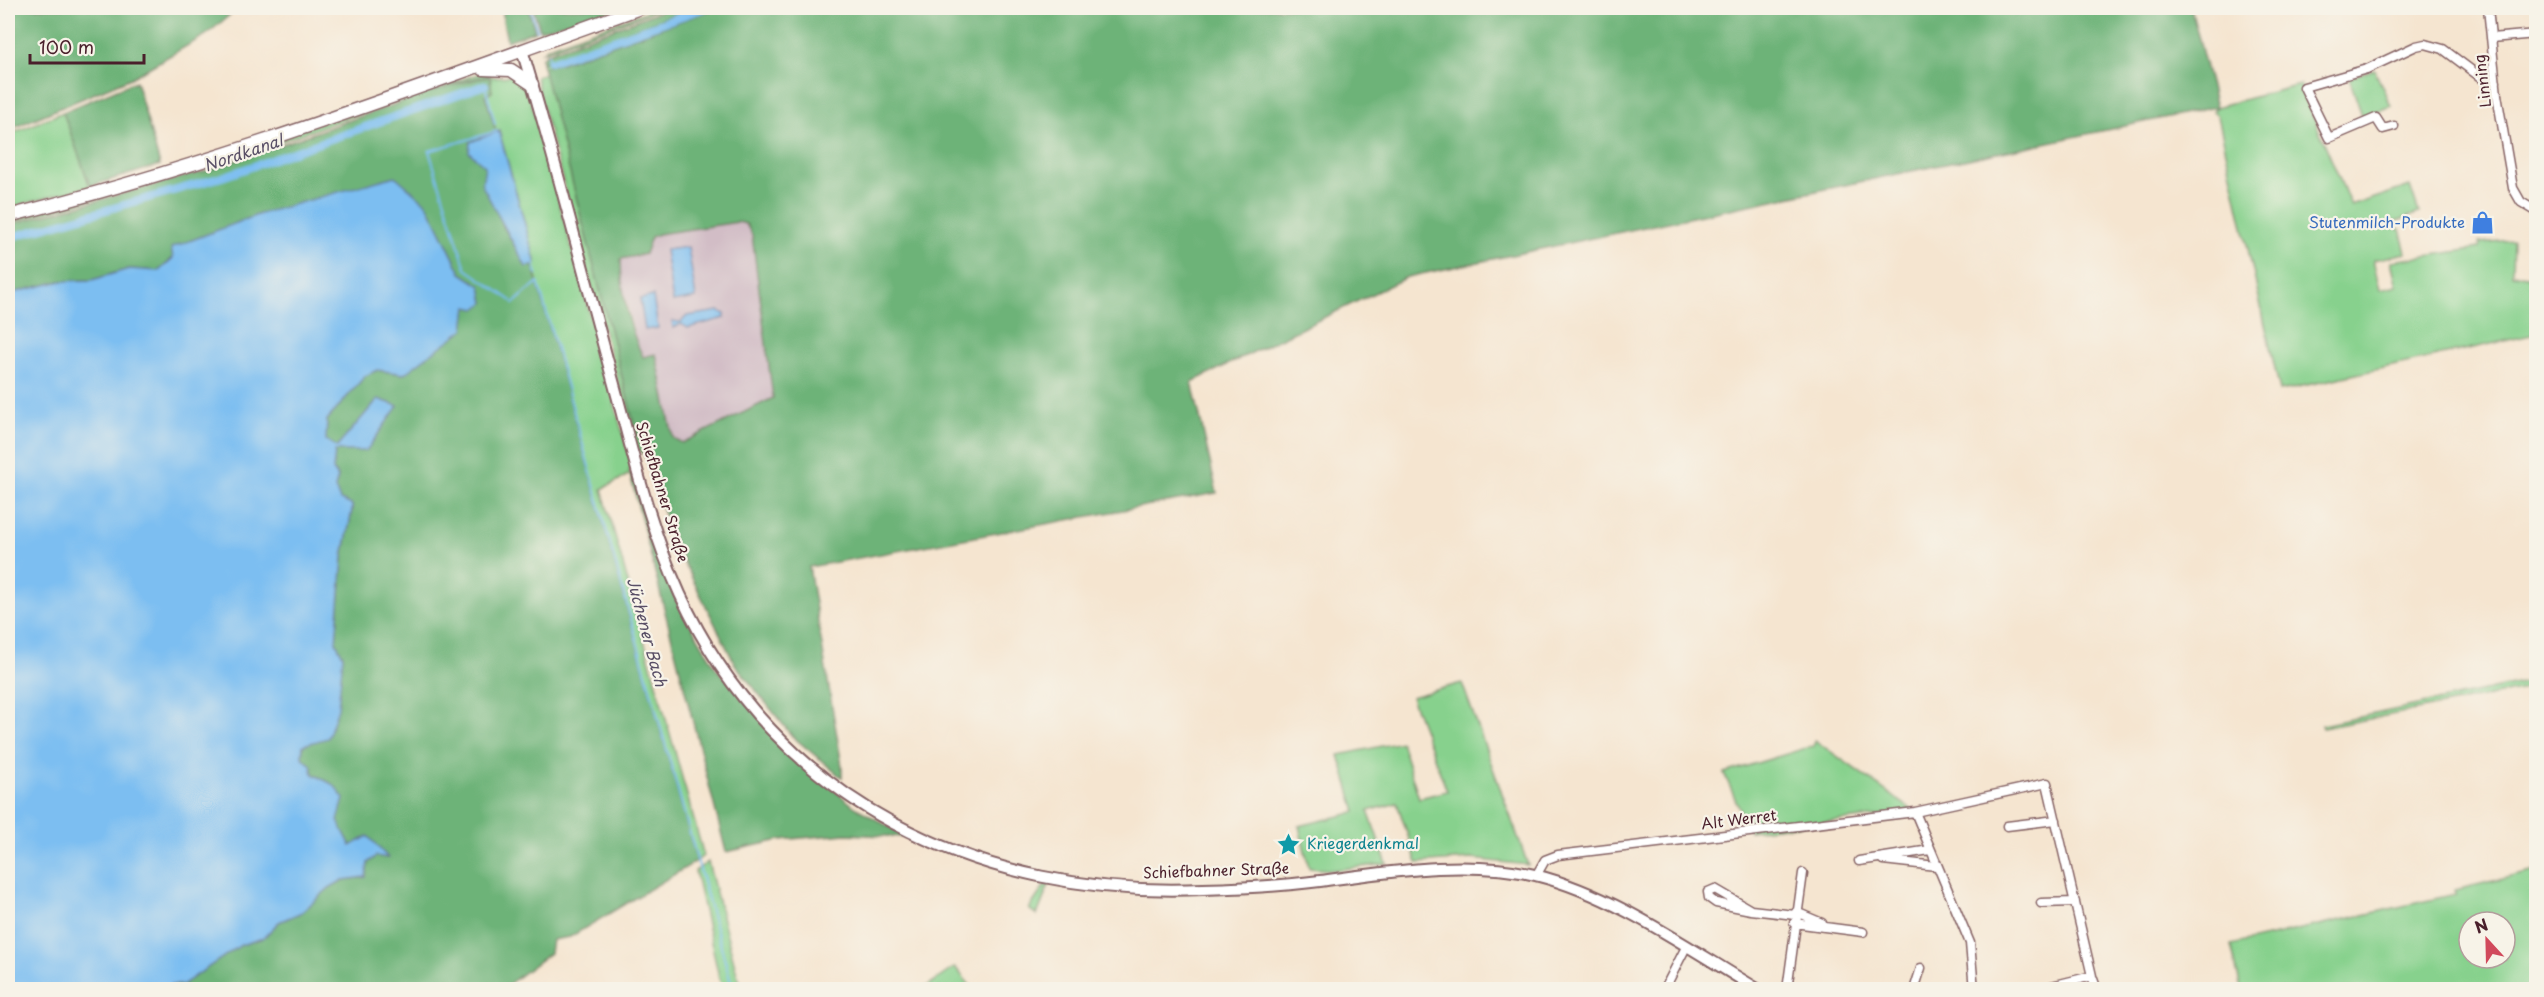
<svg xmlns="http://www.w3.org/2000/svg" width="2544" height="997" font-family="'Playpen Sans',sans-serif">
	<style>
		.industrial { fill: #d2bdc6 }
		.green { fill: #87d18d; stroke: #68785c; stroke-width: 1.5; fill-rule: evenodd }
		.forest { fill: #6db378; stroke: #5c6952; stroke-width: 1.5; fill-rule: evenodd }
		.water { fill: #7bbef1; stroke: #626e8e; stroke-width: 1.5 }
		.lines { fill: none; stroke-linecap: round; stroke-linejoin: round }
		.stream { stroke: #7bbef1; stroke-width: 2 }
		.canal { stroke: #7bbef1; stroke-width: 8 }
		.minor-casing { stroke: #866465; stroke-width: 11 }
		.tertiary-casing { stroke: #866465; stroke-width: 14 }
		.secondary-casing { stroke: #866465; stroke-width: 15 }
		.minor { stroke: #fff; stroke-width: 8 }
		.tertiary { stroke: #fff; stroke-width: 10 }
		.secondary { stroke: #fff; stroke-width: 12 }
		.labels { text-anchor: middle; stroke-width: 4.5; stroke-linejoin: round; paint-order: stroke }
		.street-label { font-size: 15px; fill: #4a1f2b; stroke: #f7f3e8 }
		.shop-label { font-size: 15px; fill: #366cbe; stroke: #f7f3e8; text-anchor: end }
		.culture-label { font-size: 15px; fill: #0d838f; stroke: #f7f3e8; text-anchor: start }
		.water-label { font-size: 16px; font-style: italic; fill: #594f66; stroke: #f7f3e8 }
	</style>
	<rect width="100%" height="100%" fill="#f7f3e8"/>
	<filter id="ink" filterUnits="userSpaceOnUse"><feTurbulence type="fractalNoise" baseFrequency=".0167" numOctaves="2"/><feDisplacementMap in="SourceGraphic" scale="12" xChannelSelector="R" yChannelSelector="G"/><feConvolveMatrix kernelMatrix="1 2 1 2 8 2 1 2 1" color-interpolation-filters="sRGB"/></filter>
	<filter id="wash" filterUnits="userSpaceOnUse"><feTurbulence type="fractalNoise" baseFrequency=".008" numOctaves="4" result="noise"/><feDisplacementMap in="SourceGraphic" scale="24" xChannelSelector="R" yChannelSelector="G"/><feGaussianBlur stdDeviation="1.35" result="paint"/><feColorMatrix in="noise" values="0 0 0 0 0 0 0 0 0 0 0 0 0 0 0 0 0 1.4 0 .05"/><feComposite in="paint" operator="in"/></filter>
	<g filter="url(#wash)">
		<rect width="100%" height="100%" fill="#f5e5d0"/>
		<path class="industrial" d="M 738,222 L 746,224 L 752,235 L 773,398 L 682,443 L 673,438 L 656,355 L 643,357 L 636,342 L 621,278 L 620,258 L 645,254 L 651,237 L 658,234 Z"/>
		<path class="green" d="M 655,8 L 662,8 L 540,53 L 549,47 Z
			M 692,8 L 717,8 L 562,63 L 543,67 L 542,63 L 548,59 Z
			M 2374,69 L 2391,106 L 2363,118 L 2349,78 Z
			M 481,73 L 493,74 L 434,88 L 204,168 L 8,223 L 8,220 Z
			M 545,73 L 623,381 L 634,424 L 647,457 L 636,448 L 542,105 L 536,77 Z
			M 512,76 L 523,81 L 531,101 L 632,467 L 629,470 L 630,474 L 602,489 L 702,849 L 703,856 L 697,861 L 533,266 L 536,264 L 499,131 L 496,131 L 485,95 L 492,92 L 490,77 Z
			M 2300,85 L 2351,206 L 2410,186 L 2419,213 L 2394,222 L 2396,228 L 2400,229 L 2406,253 L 2373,260 L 2380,290 L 2397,286 L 2391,261 L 2480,248 L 2479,243 L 2513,240 L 2512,274 L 2536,277 L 2536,334 L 2280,391 L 2218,116 L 2213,112 L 2216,107 Z
			M 63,112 L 90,186 L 8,208 L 8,135 Z
			M 2536,680 L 2536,687 L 2323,728 L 2322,725 Z
			M 1462,683 L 1528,865 L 1471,859 L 1417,863 L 1397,803 L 1368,811 L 1387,864 L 1333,870 L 1309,868 L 1299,826 L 1356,812 L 1339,755 L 1401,742 L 1419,798 L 1447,791 L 1411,697 Z
			M 1816,740 L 1816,741 L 1915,812 L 1749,831 L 1724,773 L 1813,746 Z
			M 708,862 L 741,989 L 723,989 L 719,977 L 695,871 Z
			M 2536,871 L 2536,989 L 2241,989 L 2231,945 L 2456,894 L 2455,890 ZM 2469,922 L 2505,922 L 2505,958 L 2469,958 Z
			M 1045,885 L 1049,885 L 1037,915 L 1029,909 Z
			M 955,967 L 973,989 L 923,989 Z"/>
		<path class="forest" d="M 8,8 L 238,8 L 206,35 L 131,78 L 8,130 Z
			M 503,8 L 528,8 L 535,31 L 507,41 L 503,21 Z
			M 533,8 L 620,8 L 540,30 Z
			M 669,8 L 692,8 L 542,63 L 541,58 L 548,53 Z
			M 717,8 L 2191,8 L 2216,107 L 1407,277 L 1192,382 L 1217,493 L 809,567 L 842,766 L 842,778 L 792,736 L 735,664 L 672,538 L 634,424 L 543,67 L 562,63 ZM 738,222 L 746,224 L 752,235 L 773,398 L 682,443 L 673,438 L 656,354 L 643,357 C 629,328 621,291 621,259 L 645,254 L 651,237 L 658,234 Z
			M 483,77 L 490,77 L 492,92 L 485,95 L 496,131 L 470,142 L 485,167 L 503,226 L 526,266 L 533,266 L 697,861 L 570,937 L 552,940 L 550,953 L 502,989 L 163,989 L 171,985 L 182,985 L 241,945 L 263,938 L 279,922 L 302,912 L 329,888 L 343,880 L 366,877 L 368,863 L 376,856 L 387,858 L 351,846 L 338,821 L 334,785 L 313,774 L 311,765 L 302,757 L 303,745 L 343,656 L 336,642 L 343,557 L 352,510 L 352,505 L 340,500 L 335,488 L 338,477 L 333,470 L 335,451 L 378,399 L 337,448 L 326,441 L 327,420 L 365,376 L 377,370 L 404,374 L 467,307 L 484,303 L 481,287 L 461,273 L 427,204 L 260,214 L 172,248 L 173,258 L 159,271 L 129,269 L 92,280 L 61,281 L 8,294 L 8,225 L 206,171 L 436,90 Z
			M 136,81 L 160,165 L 90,186 L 63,112 Z
			M 630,474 L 634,474 L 653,540 L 677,602 L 716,668 L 818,777 L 855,807 L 906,837 L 846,834 L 780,840 L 726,852 Z"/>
		<path class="water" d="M 499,131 L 536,264 L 526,267 L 482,185 L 485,166 L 469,152 L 470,142 Z
			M 395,176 L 427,204 L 461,273 L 481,286 L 484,303 L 476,309 L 467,307 L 464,329 L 404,374 L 377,370 L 365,376 L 327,420 L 326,440 L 337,447 L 378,399 L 398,406 L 366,451 L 335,451 L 333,470 L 338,477 L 335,488 L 340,500 L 352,505 L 352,510 L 343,557 L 336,642 L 343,656 L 338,708 L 328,738 L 303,745 L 302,757 L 311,765 L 313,774 L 334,785 L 344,799 L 338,821 L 351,846 L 368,836 L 388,858 L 376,856 L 368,863 L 366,877 L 343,880 L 329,888 L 302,912 L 279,922 L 263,938 L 241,945 L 182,985 L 171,985 L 163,990 L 8,989 L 8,294 L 61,281 L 92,280 L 129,269 L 159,271 L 173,258 L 171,248 L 260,214 Z
			M 688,247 L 696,298 L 673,302 L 665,250 Z
			M 653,296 L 658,328 L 645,330 L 640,299 Z
			M 719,311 L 725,314 L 725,318 L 688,328 L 681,324 L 673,328 L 672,321 L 681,322 L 687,316 Z"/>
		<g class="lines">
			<path class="stream" d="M 530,8 L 537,30
				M 548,55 L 550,62
				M 485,85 L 495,124
				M 497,131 L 429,151 L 466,269 L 512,301
				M 534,265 L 537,274
				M 514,303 L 538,282 L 733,990"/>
			<path class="canal" d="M 550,62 L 705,8
				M 8,238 L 222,177 L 485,85"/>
		</g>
	</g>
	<g filter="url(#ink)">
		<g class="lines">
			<defs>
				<path id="minor" d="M 2488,8 L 2497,95 L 2513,188 L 2521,202 L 2536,211
					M 2491,38 L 2536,34
					M 2394,126 L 2383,129 L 2376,118 L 2329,138 L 2304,87 L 2367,69 L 2416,46 L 2425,44 L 2443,49 L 2487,82 L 2496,82
					M 1915,812 L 2047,783 L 2092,976 L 2097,990
					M 2007,826 L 2056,820
					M 1883,860 L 1936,866
					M 1859,861 L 1930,850
					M 1536,876 L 1545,860 L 1558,855 L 1915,812 L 1970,943 L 1974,990
					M 2041,903 L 2075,902
					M 1751,910 L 1716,903 L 1709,898 L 1708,892 L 1715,889 L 1751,910 L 1795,915
					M 1796,912 L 1822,923
					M 1794,923 L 1863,932
					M 1664,990 L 1686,947
					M 1787,990 L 1803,873
					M 1914,990 L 1921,968
					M 2035,990 L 2092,976"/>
				<path id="tertiary" d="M 522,50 C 556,161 584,275 615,388 C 634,458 650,528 680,594 C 776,803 981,899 1203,889 C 1242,888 1282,886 1320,881 C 1389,872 1466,859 1535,875 C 1615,895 1688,948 1759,990"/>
				<path id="secondary" d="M 483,69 L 511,70 L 532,84
					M 8,216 C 224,163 431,82 640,8"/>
			</defs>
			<use href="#minor" class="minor-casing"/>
			<use href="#tertiary" class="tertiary-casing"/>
			<use href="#secondary" class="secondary-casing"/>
			<use href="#minor" class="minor"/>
			<use href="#tertiary" class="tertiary"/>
			<use href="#secondary" class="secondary"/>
		</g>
	</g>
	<defs>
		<symbol id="shop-bare" viewBox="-9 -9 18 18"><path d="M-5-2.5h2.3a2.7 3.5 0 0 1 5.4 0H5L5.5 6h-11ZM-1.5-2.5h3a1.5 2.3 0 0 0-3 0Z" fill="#3f7fe0" stroke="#f7f3e8" stroke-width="2.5" paint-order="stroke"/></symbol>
		<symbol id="sight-bare" viewBox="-9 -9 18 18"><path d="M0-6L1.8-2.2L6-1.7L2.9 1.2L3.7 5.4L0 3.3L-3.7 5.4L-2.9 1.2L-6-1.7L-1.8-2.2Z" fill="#0f9aa8" stroke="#f7f3e8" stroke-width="2.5" paint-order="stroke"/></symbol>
	</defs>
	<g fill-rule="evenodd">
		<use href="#shop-bare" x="2466" y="206" width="33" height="33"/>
		<use href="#sight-bare" x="1272" y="828" width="33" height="33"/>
	</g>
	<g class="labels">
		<g class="street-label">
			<text transform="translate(2483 81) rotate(-97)" y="5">Linning</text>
			<text transform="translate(662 492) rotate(73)" y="5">Schiefbahner Straße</text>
			<text transform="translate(1739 820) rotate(-7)" y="5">Alt Werret</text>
			<text transform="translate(1216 871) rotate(-2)" y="5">Schiefbahner Straße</text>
		</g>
		<g class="shop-label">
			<text x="2465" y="228">Stutenmilch-Produkte</text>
		</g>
		<g class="culture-label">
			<text x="1307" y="849">Kriegerdenkmal</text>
		</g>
		<g class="water-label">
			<text transform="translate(243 153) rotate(-19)" y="6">Nordkanal</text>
			<text transform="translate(647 632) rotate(75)" y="6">Jüchener Bach</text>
		</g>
	</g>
	<rect width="2544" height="997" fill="none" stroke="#f7f3e8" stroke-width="30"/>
	<g transform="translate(2487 940) rotate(338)"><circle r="28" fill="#f7f3e8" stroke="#b29e9c" stroke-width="1.5"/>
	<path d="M0-4.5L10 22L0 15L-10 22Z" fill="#d1495b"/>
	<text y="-9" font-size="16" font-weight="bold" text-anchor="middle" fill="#4a1f2b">N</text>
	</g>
	<path d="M30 54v9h114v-9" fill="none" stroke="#4a1f2b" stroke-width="3"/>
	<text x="39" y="54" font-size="18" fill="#4a1f2b" stroke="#f7f3e8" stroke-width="4.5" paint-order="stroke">100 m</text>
</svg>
